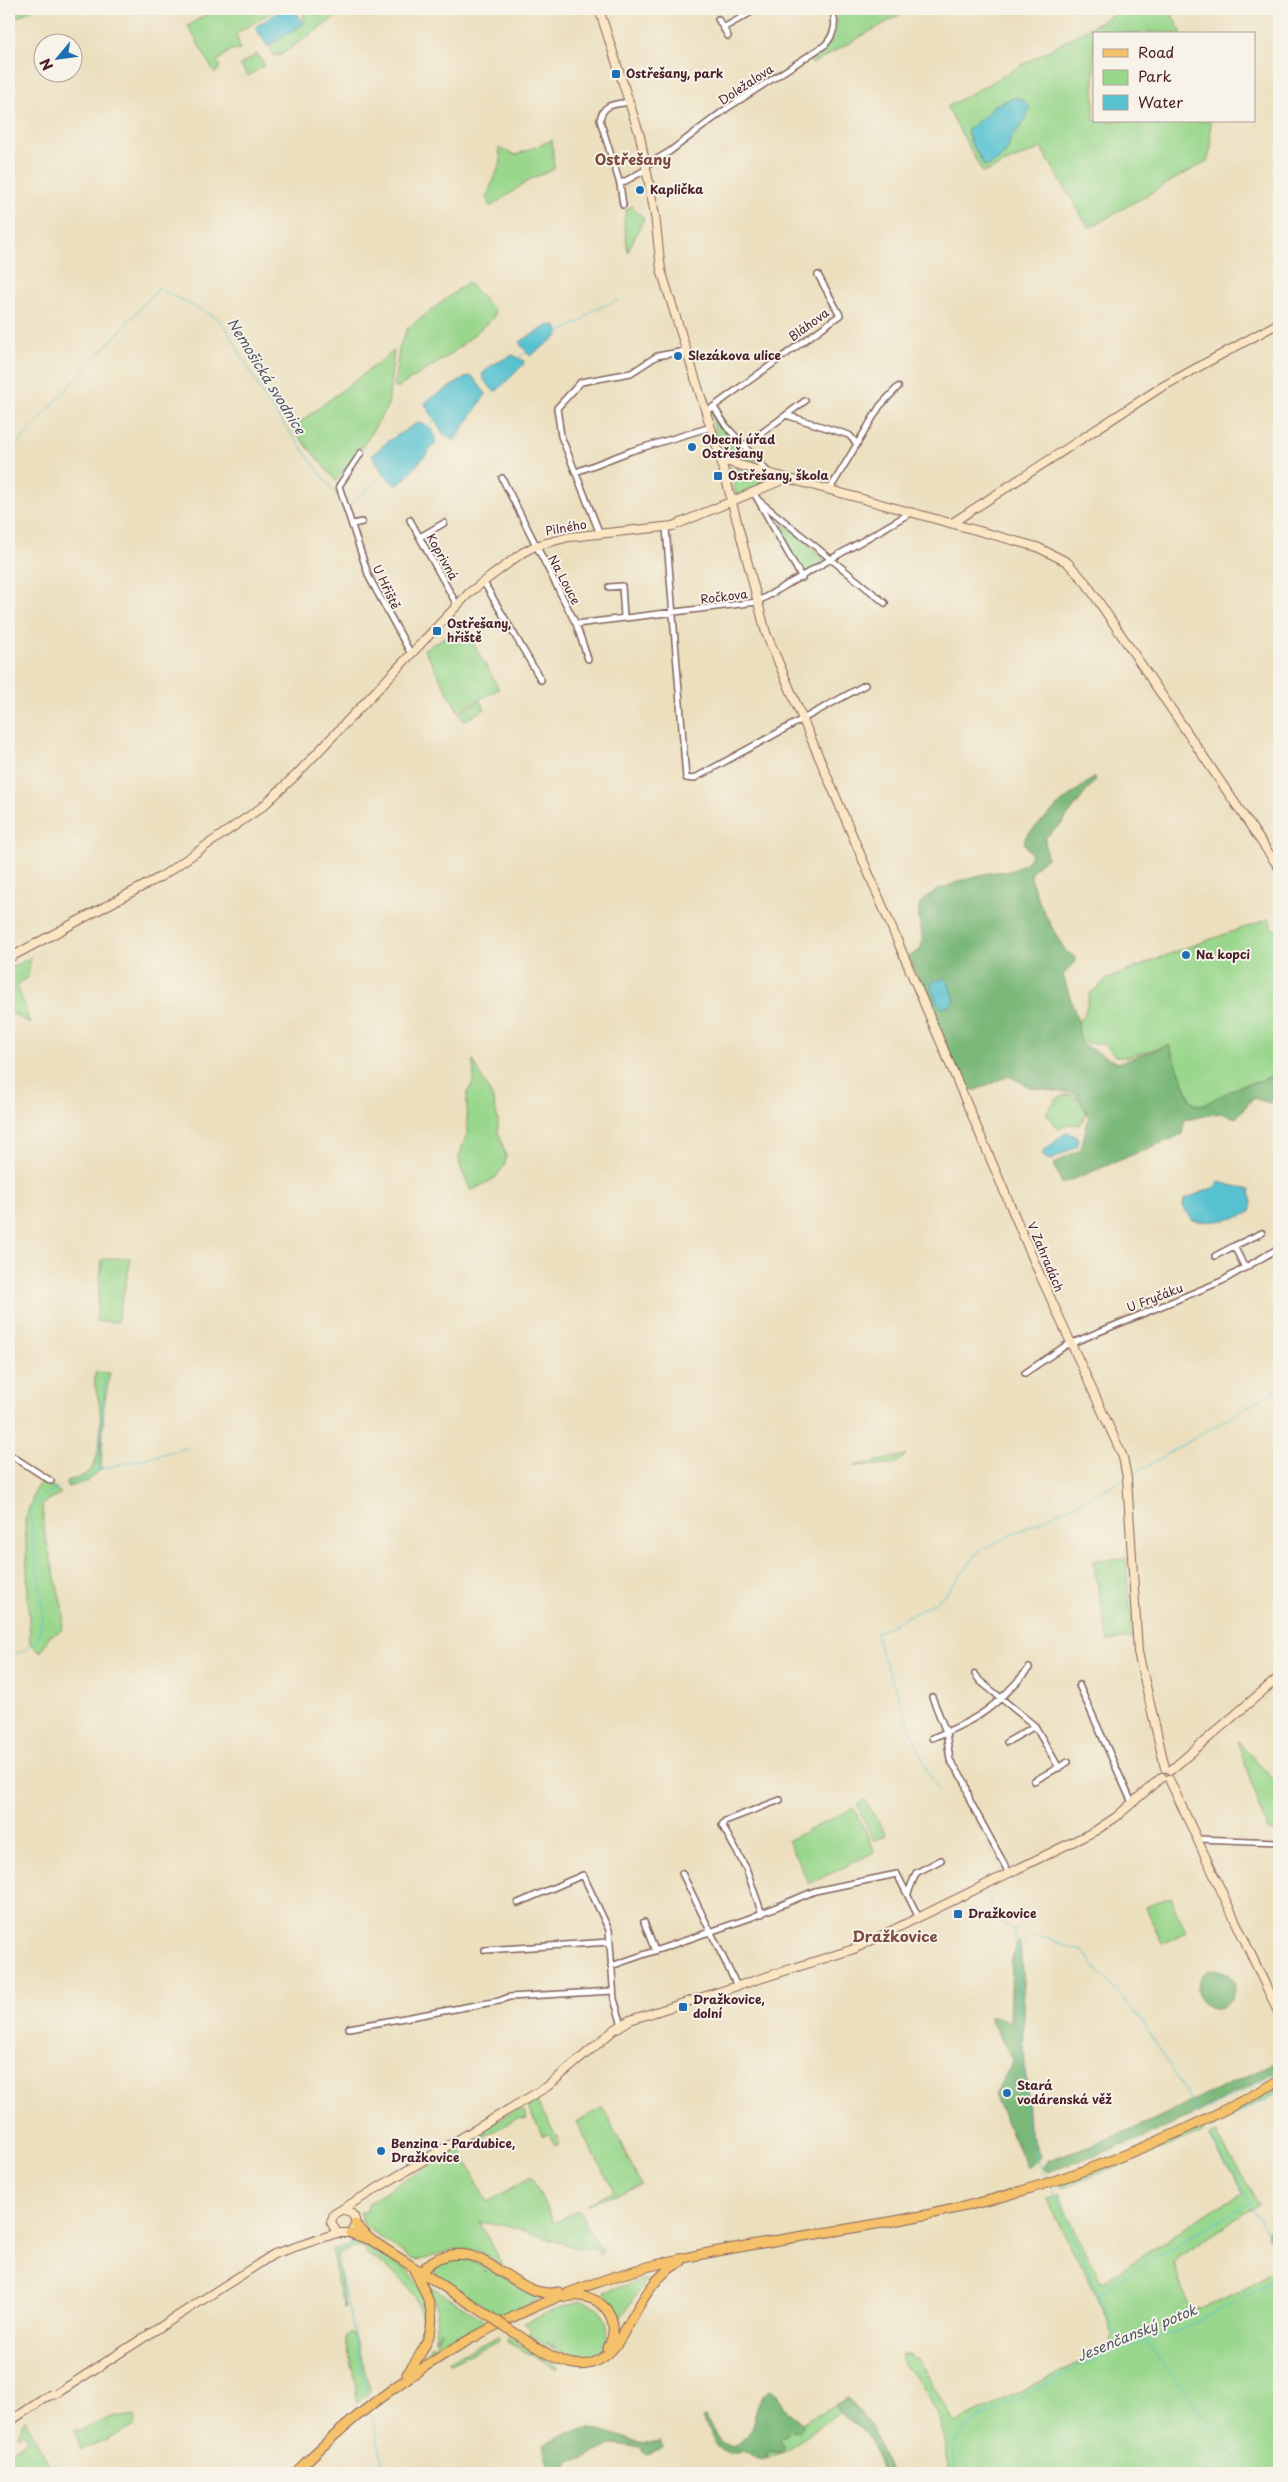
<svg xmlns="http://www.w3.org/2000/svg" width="1288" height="2482" font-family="'Playpen Sans',sans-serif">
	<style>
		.green { fill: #99d78c; stroke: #727b5c; fill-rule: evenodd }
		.forest { fill: #7ab878; stroke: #626c52 }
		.water { fill: #56c2d0; stroke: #50707e }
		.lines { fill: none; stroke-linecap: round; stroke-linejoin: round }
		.stream { stroke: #56c2d0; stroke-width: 1 }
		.street-casing { stroke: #82625e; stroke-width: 8 }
		.secondary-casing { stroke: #82625e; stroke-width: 10 }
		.primary-casing { stroke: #82625e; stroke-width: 11 }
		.street { stroke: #fff; stroke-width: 5 }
		.secondary { stroke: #fbe6c4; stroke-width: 8 }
		.primary { stroke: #f5c16b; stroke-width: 9 }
		.primary-bridge-casing { stroke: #82625e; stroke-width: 11; stroke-linecap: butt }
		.primary-bridge { stroke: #f5c16b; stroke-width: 9 }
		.poi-dot { fill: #1f6fb2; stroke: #f7f3e8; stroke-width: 2 }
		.labels { text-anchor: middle; stroke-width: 4; stroke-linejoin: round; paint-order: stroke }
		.poi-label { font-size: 12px; font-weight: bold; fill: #4a1f2b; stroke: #f7f3e8; text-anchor: start }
		.street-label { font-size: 12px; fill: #4a1f2b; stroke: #f7f3e8 }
		.water-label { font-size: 14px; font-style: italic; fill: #4e5865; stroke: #f7f3e8 }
		.quarter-label { font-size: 15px; font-weight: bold; fill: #7e4b42; stroke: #f7f3e8 }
	</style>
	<rect width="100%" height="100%" fill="#f7f3e8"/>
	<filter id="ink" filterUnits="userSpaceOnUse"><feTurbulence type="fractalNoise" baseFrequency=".02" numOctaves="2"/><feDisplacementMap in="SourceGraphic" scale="10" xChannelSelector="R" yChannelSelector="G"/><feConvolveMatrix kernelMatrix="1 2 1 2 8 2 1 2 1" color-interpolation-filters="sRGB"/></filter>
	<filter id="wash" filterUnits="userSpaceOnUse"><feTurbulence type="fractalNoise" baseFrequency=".0096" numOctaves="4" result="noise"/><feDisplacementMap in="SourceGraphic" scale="20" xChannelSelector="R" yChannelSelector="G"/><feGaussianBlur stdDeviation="1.12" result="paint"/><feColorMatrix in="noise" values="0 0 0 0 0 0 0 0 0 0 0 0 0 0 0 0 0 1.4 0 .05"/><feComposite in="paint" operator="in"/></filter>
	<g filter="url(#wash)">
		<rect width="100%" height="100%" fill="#ebdfbd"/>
		<path class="green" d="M 9,9 L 33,9 L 9,22 Z
			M 214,9 L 276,9 L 236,34 L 240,49 L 231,50 L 217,61 L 220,67 L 215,74 L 188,26 Z
			M 304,9 L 320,9 L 314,13 L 320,15 L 323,13 L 320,9 L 348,9 L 279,56 L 273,55 L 270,47 L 267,46 L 304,24 Z
			M 835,9 L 910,9 L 812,64 L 810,60 C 829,47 842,33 835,9 Z
			M 1123,9 L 1169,9 L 1182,34 L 1158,32 L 1094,34 L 1094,121 L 1210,121 L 1211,148 L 1207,161 L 1089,228 L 1041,148 L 983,173 L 947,107 ZM 1016,97 L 1020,129 L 1010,138 C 1010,153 998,162 985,167 L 970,141 L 967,130 L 990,112 L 993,106 Z
			M 257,54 L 265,65 L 248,76 L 240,65 Z
			M 552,140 L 554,169 L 531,179 L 490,207 L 486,198 L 501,162 L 499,148 L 516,155 Z
			M 632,206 L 644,218 L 628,252 L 624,223 L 626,210 Z
			M 468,282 L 495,311 L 493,318 L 450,355 L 397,388 L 394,388 L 399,348 L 407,329 Z
			M 394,351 L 388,405 L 367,440 L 336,481 L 292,428 Z
			M 715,410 L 759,466 C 716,454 722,455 710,413 Z
			M 729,467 L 770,477 L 769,482 L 736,495 Z
			M 766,508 L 775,516 L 775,519 L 783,526 L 786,525 L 826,560 L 803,575 Z
			M 464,627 L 499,689 L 458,711 L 424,649 Z
			M 480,701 L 485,709 L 464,721 L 459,713 Z
			M 1269,919 L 1272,928 L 1277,930 L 1279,939 L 1279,1072 L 1258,1082 L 1245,1084 L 1205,1104 L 1196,1105 L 1191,1101 L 1169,1045 L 1127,1057 L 1116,1057 L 1105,1044 L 1087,1043 L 1080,1040 L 1077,1023 L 1085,1013 L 1090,993 L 1099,987 L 1105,980 L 1177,951 Z
			M 31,957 L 28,977 L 17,985 L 30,1024 L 9,1011 L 9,969 Z
			M 473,1060 L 492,1097 L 498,1120 L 498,1131 L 506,1156 L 505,1165 L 495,1178 L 471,1191 L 460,1166 L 459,1157 L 467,1133 L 467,1094 L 474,1080 Z
			M 1065,1095 L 1072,1095 L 1081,1102 L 1087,1114 L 1079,1125 L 1069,1124 L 1059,1129 L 1046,1113 L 1057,1099 Z
			M 116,1258 L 130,1258 L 130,1264 L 117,1322 L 96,1321 L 102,1260 Z
			M 96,1372 L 110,1373 L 104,1404 L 101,1469 L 88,1481 L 68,1487 L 66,1481 C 75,1479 84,1477 90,1470 C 102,1459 102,1418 99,1402 C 97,1392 92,1383 96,1372 Z
			M 906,1455 L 894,1465 L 853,1466 Z
			M 39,1478 L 61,1493 L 42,1504 L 44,1530 L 64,1615 L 62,1630 L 50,1636 L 41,1652 L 30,1643 L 25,1520 L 35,1490 L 41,1481 Z
			M 1126,1558 L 1133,1638 L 1108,1641 L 1093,1560 Z
			M 1237,1740 L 1279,1786 L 1279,1832 L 1268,1831 Z
			M 865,1800 L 886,1835 L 874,1841 L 857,1805 Z
			M 854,1808 L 875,1852 L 809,1884 L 788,1840 Z
			M 1171,1897 L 1186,1933 L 1162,1944 L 1146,1907 Z
			M 1279,2088 L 1279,2091 L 1214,2125 L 1213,2122 Z
			M 535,2099 L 560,2143 L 555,2146 L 549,2134 L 543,2136 L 529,2110 L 529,2103 Z
			M 603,2107 L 641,2185 L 587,2205 L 614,2191 L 576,2122 Z
			M 517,2109 L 524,2111 L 527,2119 L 518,2118 L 469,2145 L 466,2139 Z
			M 1202,2128 L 1204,2132 L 1063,2188 L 1060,2185 L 1132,2158 Z
			M 1217,2133 L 1218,2138 L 1259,2203 L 1180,2255 L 1173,2261 C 1177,2272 1183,2297 1190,2305 C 1203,2319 1264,2276 1279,2268 L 1279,2473 L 948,2473 C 948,2442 940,2416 924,2389 C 917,2379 902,2366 901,2354 L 909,2354 L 918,2359 L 950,2416 L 957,2423 L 1111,2347 C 1121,2326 1057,2226 1047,2200 L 1061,2194 C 1061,2210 1092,2264 1101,2281 L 1104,2281 L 1217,2207 L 1243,2194 L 1209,2136 Z
			M 457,2148 L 461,2152 L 488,2202 L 531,2177 L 554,2222 L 579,2210 L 598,2247 L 603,2250 L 602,2254 L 600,2255 L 597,2249 L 574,2247 L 503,2224 L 480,2223 L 502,2265 L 477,2250 L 475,2252 C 447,2242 431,2264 412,2259 L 362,2224 L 360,2212 L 367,2211 L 368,2205 L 378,2196 Z
			M 353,2242 L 365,2247 L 350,2249 L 340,2254 L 338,2252 L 337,2256 L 345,2308 L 343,2307 L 344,2303 L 340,2297 L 332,2250 L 341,2247 L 345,2249 Z
			M 369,2246 C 381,2255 395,2260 407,2271 C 424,2286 434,2322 422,2342 L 420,2338 C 430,2299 395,2271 366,2253 L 365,2248 Z
			M 458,2258 L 468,2259 L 484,2266 L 483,2271 L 485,2272 L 488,2268 L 542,2298 L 501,2317 L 440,2277 L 432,2269 L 443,2261 Z
			M 648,2278 L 621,2317 L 615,2303 L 604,2292 Z
			M 430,2286 L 489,2323 L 423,2362 L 431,2344 L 435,2346 L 441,2330 L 435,2340 L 437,2312 Z
			M 581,2301 C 618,2308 615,2360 580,2357 L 577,2355 L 577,2357 L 564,2352 L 547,2342 L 555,2348 L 554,2350 L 529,2334 L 531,2330 L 524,2323 L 563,2306 Z
			M 351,2332 L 358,2344 L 370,2391 L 359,2402 L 356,2401 L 356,2387 L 345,2337 Z
			M 499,2336 L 500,2340 L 450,2363 L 449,2360 Z
			M 509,2337 L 558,2367 L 557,2369 L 507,2342 Z
			M 836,2404 L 840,2414 L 835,2415 L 784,2452 L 766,2459 L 768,2457 L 766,2452 L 791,2430 L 799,2431 L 800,2424 Z
			M 114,2416 L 136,2417 L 135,2426 L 81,2450 L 74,2430 L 81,2430 Z
			M 25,2419 L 53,2473 L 9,2472 L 9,2450 L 10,2451 L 28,2440 L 24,2433 L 19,2436 L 18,2434 Z"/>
		<path class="forest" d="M 1094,777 L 1096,779 L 1062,823 L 1045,838 L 1047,858 C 1042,862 1033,867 1031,874 C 1028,884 1058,941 1066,951 C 1068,953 1072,955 1075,957 L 1074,964 L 1063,975 L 1078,1022 L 1080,1040 L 1085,1046 L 1118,1063 L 1169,1045 L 1191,1101 L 1196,1105 L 1205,1104 L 1240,1086 L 1258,1082 L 1279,1072 L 1279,1083 L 1270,1103 L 1253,1098 L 1236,1118 L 1220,1113 L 1184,1120 L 1183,1134 L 1062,1184 L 1054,1164 L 1081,1149 L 1089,1117 L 1082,1102 L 1074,1093 L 1032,1088 L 1009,1076 L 976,1090 L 965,1089 L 909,957 L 920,950 C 928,934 910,911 924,899 C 937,888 972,876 989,873 C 997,871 1005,873 1012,870 C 1019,867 1031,861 1031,853 L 1024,843 L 1026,836 L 1061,803 Z
			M 1019,1941 L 1023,1970 L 1023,2033 L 1029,2129 L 1040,2157 L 1027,2168 L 994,2095 L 1010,2067 L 1012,2059 L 989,2017 L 994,2016 L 1010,2022 L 1012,1958 Z
			M1197 1989a19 19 0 1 1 38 0a19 19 0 1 1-38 0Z
			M 1279,2061 L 1279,2070 L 1197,2113 L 1138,2140 L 1048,2172 L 1043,2168 L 1049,2160 L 1127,2132 Z
			M 1274,2228 L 1279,2230 L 1279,2244 L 1273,2245 L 1267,2235 L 1268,2231 Z
			M 771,2389 L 775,2392 L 786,2409 L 804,2425 L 799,2431 L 791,2430 L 780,2440 L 784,2448 L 780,2452 L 766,2452 L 768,2457 C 760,2463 753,2457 746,2451 L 730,2454 L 717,2448 L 703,2418 L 705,2417 L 722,2443 L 733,2447 C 763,2434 748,2399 771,2389 Z
			M 848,2398 L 873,2429 L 889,2473 L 882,2473 C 878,2460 875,2445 866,2434 C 856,2421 843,2421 836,2404 Z
			M 588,2429 C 613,2429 636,2448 660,2442 L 663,2448 L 647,2454 L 643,2452 L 641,2447 L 613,2444 L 582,2459 L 569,2461 L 564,2473 L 552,2473 L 543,2445 L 569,2433 Z"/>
		<path class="water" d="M 283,9 L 295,9 L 304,24 L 267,46 L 255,27 Z
			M 1016,97 L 1022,99 L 1030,107 C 1027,120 1019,129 1010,138 C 1010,153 998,161 985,167 L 970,140 L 967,130 L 990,112 L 993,106 Z
			M 549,325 L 556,326 L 559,335 L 530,356 L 520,344 L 521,341 Z
			M 513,355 L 524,361 L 523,365 L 498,390 L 494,391 L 484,380 L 482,374 L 492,365 Z
			M 468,376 L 473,377 L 486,394 L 454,441 L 444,435 L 425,404 L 428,400 Z
			M 417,423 C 429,423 436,432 435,444 L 403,481 L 396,486 L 384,475 L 372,455 L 387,442 Z
			M 944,978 L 948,982 L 955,1000 L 951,1005 L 943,1008 L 937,1003 L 931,986 L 933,982 Z
			M 1067,1132 L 1077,1137 L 1078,1145 L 1052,1160 L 1045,1158 L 1042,1152 Z
			M 1218,1182 L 1250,1190 L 1252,1203 L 1250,1212 C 1238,1220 1205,1224 1192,1220 L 1183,1206 L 1184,1199 L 1215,1187 Z"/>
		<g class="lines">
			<path class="stream" d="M 558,333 L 582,321 L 590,312 L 618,300
				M 518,358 L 527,352
				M 427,427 L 434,421
				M 9,453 L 157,290 L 160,289 L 216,317 L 225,326 L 266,400 L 341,501
				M 351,504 L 381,478
				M 98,1470 L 102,1431 L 105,1376
				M 1129,1477 L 1279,1388
				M 67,1485 L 89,1477 L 98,1470 L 187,1448
				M 9,1654 L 22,1652 L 39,1638 L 43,1611 L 30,1511 C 36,1498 46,1493 59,1488
				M 939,1791 L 928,1772 L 878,1644 L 876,1633 L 935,1602 L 948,1591 L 979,1551 L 1124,1480
				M 975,1858 L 976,1859
				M 992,1896 L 990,1913 L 998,1921 L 1015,1930 L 1027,2128 L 1038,2163 L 1048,2180
				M 1016,1952 L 1032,1937 L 1045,1938 L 1082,1951 L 1143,2022 L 1198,2114
				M 1276,2019 L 1279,2025
				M 1201,2113 L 1279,2072
				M 1211,2128 L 1279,2092
				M 1212,2139 L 1279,2252
				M 1051,2185 L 1121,2348
				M 355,2243 L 340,2249 L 337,2258 L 368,2398
				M 1099,2293 L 1148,2261 L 1249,2203
				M 1146,2341 L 1247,2473
				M 372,2415 L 385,2473
				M 955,2473 C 956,2445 951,2437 976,2421 L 1099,2357 L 1121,2348 L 1179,2330 L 1229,2306 L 1279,2277"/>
		</g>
	</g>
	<g filter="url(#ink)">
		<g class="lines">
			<defs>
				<path id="street" d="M 718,19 L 728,36
					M 723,28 L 757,9
					M 647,165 L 669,152 L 726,109 L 825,45 C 835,34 837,23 832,9
					M 620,184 L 600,120 C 603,103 616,104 630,102
					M 623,205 L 620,184 L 647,169
					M 714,407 L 726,426 L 768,472
					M 706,412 L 840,315 L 818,275
					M 786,415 L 849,435 L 857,444
					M 744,446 L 805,401
					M 361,453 L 339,486 L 369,577 L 411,654
					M 576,472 L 631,451 L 711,427
					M 502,478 L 576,624 L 588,659
					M 830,489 L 880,406 L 898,387
					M 754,493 L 802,578
					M 758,500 L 885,603
					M 410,520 L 457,605
					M 353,524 L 362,522
					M 666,528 L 686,778 L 693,779 L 865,685
					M 600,534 L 561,436 L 557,408 L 581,382 L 631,373 L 657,356 L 685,351
					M 420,537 L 444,523
					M 483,581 L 541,680
					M 609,587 L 622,586 L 624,617
					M 576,624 L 757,602 L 912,512
					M 1234,1246 L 1262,1233
					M 1215,1256 L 1234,1246 L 1245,1268
					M 1025,1373 L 1065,1346 L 1222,1281 L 1279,1248
					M 9,1454 L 51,1481
					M 975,1674 L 980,1681 L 1035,1726 L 1059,1768
					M 1079,1685 L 1132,1803
					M 932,1697 L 946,1732 L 950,1760 L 965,1782 L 970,1801 L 1009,1873
					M 932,1738 C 979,1719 997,1707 1029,1668
					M 1007,1742 L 1035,1726
					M 1034,1781 L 1068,1762
					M 1198,1839 L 1279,1842
					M 682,1873 L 737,1986
					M 908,1893 L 916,1873 L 941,1860
					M 518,1903 L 583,1875 L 609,1930 L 614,1999 L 622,2025
					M 762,1914 L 746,1868 L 722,1825 L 725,1821 L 780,1800
					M 644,1922 L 655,1951
					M 485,1950 L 610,1942
					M 611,1966 L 750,1918 L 815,1891 L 897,1874 L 919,1918
					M 349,2028 L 499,2001 L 509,1997 L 613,1991"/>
				<path id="secondary" d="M 599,9 L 640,136 L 655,215 L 661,270 L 721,460 L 766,633 L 1040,1275 L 1123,1457 L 1127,1478 L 1138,1652 L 1165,1768
					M 721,460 L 1037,547 L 1067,562 L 1086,583 L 1279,868
					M 952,523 L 1160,388 L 1279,323
					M 9,958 L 162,876 L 262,807 L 297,774 L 470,592 L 522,553 L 535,546 L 569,537 L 673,526 L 787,478
					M 1171,1770 L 1279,1677
					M 1169,1779 L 1279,2014
					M 337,2233 L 331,2222 L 334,2214 L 548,2086 L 614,2030 L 630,2020 L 854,1949 L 1095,1831 L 1116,1817 L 1162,1777
					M 49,2396 L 56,2394 L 274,2254 L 337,2233 L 350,2233 C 359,2224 356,2213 344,2210
					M 9,2422 L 51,2394"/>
				<path id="primary" d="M 355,2224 L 371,2240 L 471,2304
					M 350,2233 L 368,2239
					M 421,2273 C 427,2264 435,2258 446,2256 C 490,2244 517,2301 559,2292
					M 566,2297 C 598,2290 625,2317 608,2348
					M 518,2335 C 549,2355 585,2385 616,2345 C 635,2317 648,2277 681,2262
					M 407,2374 C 437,2332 440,2317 414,2270
					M 295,2473 C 398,2368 528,2295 671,2261 C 777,2236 885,2228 990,2200 C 1091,2173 1188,2132 1279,2081"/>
			</defs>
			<use href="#street" class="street-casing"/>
			<use href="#secondary" class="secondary-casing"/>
			<use href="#primary" class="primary-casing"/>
			<use href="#street" class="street"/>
			<use href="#secondary" class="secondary"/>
			<use href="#primary" class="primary"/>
			<defs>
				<path id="primary-bridge" d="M 471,2304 L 518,2335"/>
			</defs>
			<use href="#primary-bridge" class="primary-bridge-casing"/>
			<use href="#primary-bridge" class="primary-bridge"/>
		</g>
	</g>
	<g class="poi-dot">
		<rect x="611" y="69" width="10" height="10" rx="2.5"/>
		<circle cx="640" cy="190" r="5"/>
		<circle cx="678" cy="356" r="5"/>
		<circle cx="692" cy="447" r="5"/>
		<rect x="713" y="471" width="10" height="10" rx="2.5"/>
		<rect x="432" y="626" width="10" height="10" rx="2.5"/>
		<circle cx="1186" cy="955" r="5"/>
		<rect x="953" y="1909" width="10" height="10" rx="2.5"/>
		<rect x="678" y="2002" width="10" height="10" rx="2.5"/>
		<circle cx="1007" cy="2093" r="5"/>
		<circle cx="381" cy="2151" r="5"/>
	</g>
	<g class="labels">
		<g class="poi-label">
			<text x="626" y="78">Ostřešany, park</text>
			<text x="650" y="194">Kaplička</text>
			<text x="688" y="360">Slezákova ulice</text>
			<text x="702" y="444">Obecní úřad<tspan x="702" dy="14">Ostřešany</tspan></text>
			<text x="728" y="480">Ostřešany, škola</text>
			<text x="447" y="628">Ostřešany,<tspan x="447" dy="14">hřiště</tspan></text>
			<text x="1196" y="959">Na kopci</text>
			<text x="968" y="1918">Dražkovice</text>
			<text x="693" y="2004">Dražkovice,<tspan x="693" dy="14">dolní</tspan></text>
			<text x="1017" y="2090">Stará<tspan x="1017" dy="14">vodárenská věž</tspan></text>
			<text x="391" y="2148">Benzina - Pardubice,<tspan x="391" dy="14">Dražkovice</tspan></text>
		</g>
		<g class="street-label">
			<text transform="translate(746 85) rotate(-33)" y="4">Doležalova</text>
			<text transform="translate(809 325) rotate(-36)" y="4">Bláhova</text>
			<text transform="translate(566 528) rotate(-10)" y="4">Pilného</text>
			<text transform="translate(442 557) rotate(61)" y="4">Koprivná</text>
			<text transform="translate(564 580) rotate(62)" y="4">Na Louce</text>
			<text transform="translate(386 587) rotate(65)" y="4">U Hřiště</text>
			<text transform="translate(724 597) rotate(-7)" y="4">Ročkova</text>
			<text transform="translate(1045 1257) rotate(67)" y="4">V Zahradách</text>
			<text transform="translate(1155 1298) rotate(-21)" y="4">U Fryčáku</text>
		</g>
		<g class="water-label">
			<text transform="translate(266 376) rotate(58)" y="5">Nemošická svodnice</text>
			<text transform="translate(1137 2333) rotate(-22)" y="5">Jesenčanský potok</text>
		</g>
		<g class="quarter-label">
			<text x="633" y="165">Ostřešany</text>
			<text x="895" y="1942">Dražkovice</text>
		</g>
	</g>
	<rect width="1288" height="2482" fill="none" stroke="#f7f3e8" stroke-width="30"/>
	<rect x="1093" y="32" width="162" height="90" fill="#f7f3e8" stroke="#b29e9c"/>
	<rect x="1103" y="49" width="25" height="8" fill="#f5c16b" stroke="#b29e9c"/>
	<text x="1138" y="58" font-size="15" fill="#4a1f2b">Road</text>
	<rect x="1103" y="70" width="25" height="15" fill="#99d78c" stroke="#b29e9c"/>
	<text x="1138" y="82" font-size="15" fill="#4a1f2b">Park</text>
	<rect x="1103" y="95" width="25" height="15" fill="#56c2d0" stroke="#b29e9c"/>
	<text x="1138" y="108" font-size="15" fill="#4a1f2b">Water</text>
	<g transform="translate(58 58) rotate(241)"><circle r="24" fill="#f7f3e8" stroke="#b29e9c"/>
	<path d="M0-4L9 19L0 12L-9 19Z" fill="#1f6fb2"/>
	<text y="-8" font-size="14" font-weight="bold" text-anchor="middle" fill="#4a1f2b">N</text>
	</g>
</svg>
